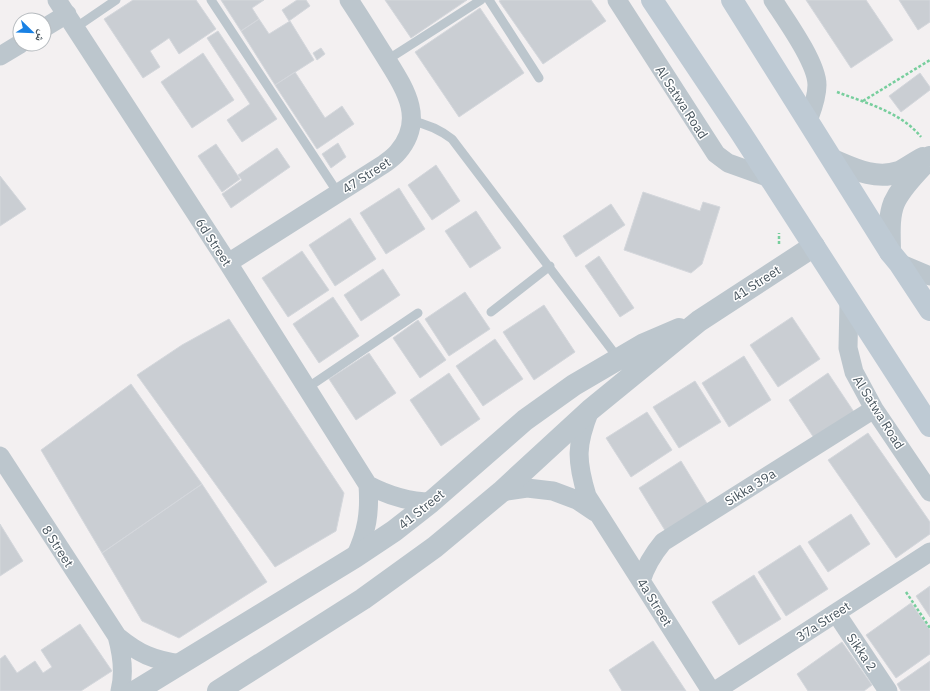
<svg xmlns="http://www.w3.org/2000/svg" width="930" height="691" font-family="'IBM Plex Sans','Noto Naskh Arabic',sans-serif">
	<style>
		.building { fill: #caced3; stroke: #d4d7dc }
		.lines { fill: none; stroke-linecap: round; stroke-linejoin: round }
		.path { stroke: #77ce9d; stroke-width: 2.5; stroke-dasharray: 3 2; stroke-linecap: butt }
		.service { stroke: #bcc6cd; stroke-width: 9 }
		.minor { stroke: #bcc6cd; stroke-width: 19 }
		.tertiary { stroke: #bcc6cd; stroke-width: 22 }
		.secondary { stroke: #becad4; stroke-width: 22 }
		.labels { text-anchor: middle; stroke-width: 3; stroke-linejoin: round; paint-order: stroke }
		.street-label { font-size: 13px; fill: #48555e; stroke: #fff }
	</style>
	<rect width="100%" height="100%" fill="#f3f0f1"/>
	<path class="building" d="M 133,0 L 196,0 L 216,29 L 179,54 L 169,38 L 150,51 L 160,67 L 143,78 L 104,19 Z
		M 221,0 L 264,0 L 252,8 L 259,19 L 241,31 Z
		M 297,0 L 306,0 L 310,6 L 289,21 L 282,10 Z
		M 385,0 L 467,0 L 411,38 Z
		M 501,0 L 591,0 L 606,21 L 543,64 L 499,1 Z
		M 806,0 L 866,0 L 893,40 L 851,68 Z
		M 899,0 L 930,0 L 930,22 L 918,30 Z
		M 480,8 L 524,73 L 459,117 L 415,52 Z
		M 259,19 L 269,34 L 290,21 L 314,60 L 275,85 L 241,31 Z
		M 218,31 L 277,119 L 242,142 L 227,120 L 250,104 L 207,38 Z
		M 321,48 L 325,54 L 317,60 L 313,53 Z
		M 203,53 L 234,100 L 192,128 L 161,82 Z
		M 295,72 L 325,118 L 342,106 L 354,124 L 317,149 L 275,85 Z
		M 920,73 L 930,87 L 930,90 L 901,112 L 889,96 Z
		M 338,143 L 346,157 L 331,168 L 322,154 Z
		M 216,144 L 240,179 L 222,192 L 198,156 Z
		M 277,148 L 290,167 L 231,208 L 222,194 L 242,180 L 238,175 Z
		M 436,165 L 460,201 L 432,220 L 408,185 Z
		M 0,176 L 26,209 L 0,226 Z
		M 399,188 L 425,229 L 386,254 L 360,213 Z
		M 643,192 L 700,211 L 703,202 L 720,207 L 702,264 L 691,273 L 624,250 Z
		M 611,204 L 625,225 L 576,257 L 563,236 Z
		M 476,211 L 501,248 L 470,268 L 445,231 Z
		M 350,218 L 376,259 L 335,286 L 309,245 Z
		M 302,251 L 329,290 L 288,317 L 262,278 Z
		M 599,256 L 634,308 L 620,317 L 585,266 Z
		M 383,269 L 400,295 L 361,321 L 344,295 Z
		M 465,292 L 490,329 L 449,356 L 425,319 Z
		M 333,297 L 359,336 L 319,363 L 293,324 Z
		M 544,305 L 575,352 L 534,380 L 503,332 Z
		M 792,317 L 820,359 L 778,387 L 750,345 Z
		M 229,319 L 344,493 L 336,531 L 275,567 L 137,375 L 182,345 Z
		M 418,320 L 446,360 L 420,378 L 393,338 Z
		M 495,339 L 523,379 L 483,406 L 456,366 Z
		M 369,353 L 396,393 L 356,420 L 329,379 Z
		M 744,356 L 771,400 L 729,427 L 702,383 Z
		M 449,373 L 480,419 L 441,446 L 410,400 Z
		M 828,373 L 854,412 L 814,438 L 789,400 Z
		M 695,381 L 721,422 L 679,448 L 653,407 Z
		M 131,384 L 202,484 L 102,553 L 41,450 Z
		M 647,412 L 672,450 L 631,477 L 606,438 Z
		M 868,433 L 930,522 L 930,534 L 896,558 L 828,460 Z
		M 681,461 L 708,505 L 666,532 L 639,488 Z
		M 202,484 L 267,582 L 179,638 L 142,621 L 102,553 Z
		M 851,514 L 870,544 L 828,572 L 808,542 Z
		M 0,524 L 23,561 L 0,576 Z
		M 800,545 L 828,589 L 786,616 L 758,572 Z
		M 754,575 L 781,619 L 739,645 L 712,602 Z
		M 930,586 L 930,617 L 916,596 Z
		M 911,603 L 930,630 L 930,654 L 896,678 L 866,635 Z
		M 80,624 L 112,671 L 81,691 L 0,691 L 0,659 L 5,655 L 17,673 L 35,661 L 43,673 L 52,667 L 41,650 Z
		M 653,641 L 686,691 L 622,691 L 609,670 Z
		M 842,642 L 872,685 L 864,691 L 808,691 L 797,674 Z
		M 930,661 L 930,691 L 901,691 L 897,684 Z"/>
	<g class="lines">
		<path class="path" d="M 837,92 C 866,103 901,112 921,137
			M 863,101 L 930,60
			M 779,244 L 779,233
			M 906,592 L 930,628"/>
		<path class="service" d="M 211,0 L 338,193
			M 489,0 L 539,78
			M 75,28 L 116,0
			M 387,60 L 481,0
			M 412,121 C 427,124 439,129 452,139 L 618,358
			M 491,312 L 550,266
			M 307,388 L 418,313"/>
		<path class="minor" d="M 57,0 L 228,263 L 368,485 C 370,513 367,532 355,557
			M 617,0 L 716,154 L 728,163 L 770,178
			M 773,0 C 786,20 817,63 817,85 C 817,98 812,110 808,121
			M 44,28 L 67,14
			M 0,56 L 20,44
			M 228,263 L 384,164 C 388,161 394,157 398,152 C 427,118 403,86 384,55 C 372,36 361,18 349,0
			M 899,263 L 930,276
			M 849,302 L 848,348 L 854,372 L 874,409 L 930,492
			M 590,410 C 576,445 576,460 587,496 L 711,691
			M 0,456 L 117,636 C 139,654 153,660 181,664
			M 368,485 C 389,496 408,502 431,502
			M 501,492 L 527,488 L 553,491 L 577,500 L 595,512
			M 641,581 C 646,565 653,554 663,542 L 874,409
			M 836,613 L 888,691
			M 117,636 C 122,654 125,672 120,691
			M 715,691 L 930,552"/>
		<path class="tertiary" d="M 833,160 C 854,169 876,180 899,172 C 907,168 915,162 923,158
			M 890,252 C 890,236 888,218 894,203 C 902,185 918,172 930,157
			M 136,691 L 355,557 L 394,531 L 431,502 L 525,420 L 574,385 L 644,344 L 679,329
			M 218,691 L 363,599 L 435,547 L 501,492 L 590,410 L 699,321 L 814,246"/>
		<path class="secondary" d="M 652,0 L 741,133 L 930,426
			M 732,0 L 890,252 L 899,263 L 930,310"/>
	</g>
	<g class="labels">
		<g class="street-label">
			<text transform="translate(682 102) rotate(57)" y="5">Al Satwa Road</text>
			<text transform="translate(366 175) rotate(-33)" y="5">47 Street</text>
			<text transform="translate(214 242) rotate(57)" y="5">6d Street</text>
			<text transform="translate(756 283) rotate(-33)" y="5">41 Street</text>
			<text transform="translate(879 412) rotate(58)" y="5">Al Satwa Road</text>
			<text transform="translate(750 487) rotate(-32)" y="5">Sikka 39a</text>
			<text transform="translate(421 509) rotate(-39)" y="5">41 Street</text>
			<text transform="translate(58 546) rotate(57)" y="5">8 Street</text>
			<text transform="translate(655 602) rotate(58)" y="5">4a Street</text>
			<text transform="translate(823 621) rotate(-33)" y="5">37a Street</text>
			<text transform="translate(862 652) rotate(56)" y="5">Sikka 2</text>
		</g>
	</g>
	<g transform="translate(32 32) rotate(113)"><circle r="19" fill="#ffffff" stroke="#b6bbbf"/>
	<path d="M0-3L7 15L0 10L-7 15Z" fill="#1981e4"/>
	<text y="-6" font-size="11" font-weight="bold" text-anchor="middle" fill="#48555e">ش</text>
	</g>
</svg>
